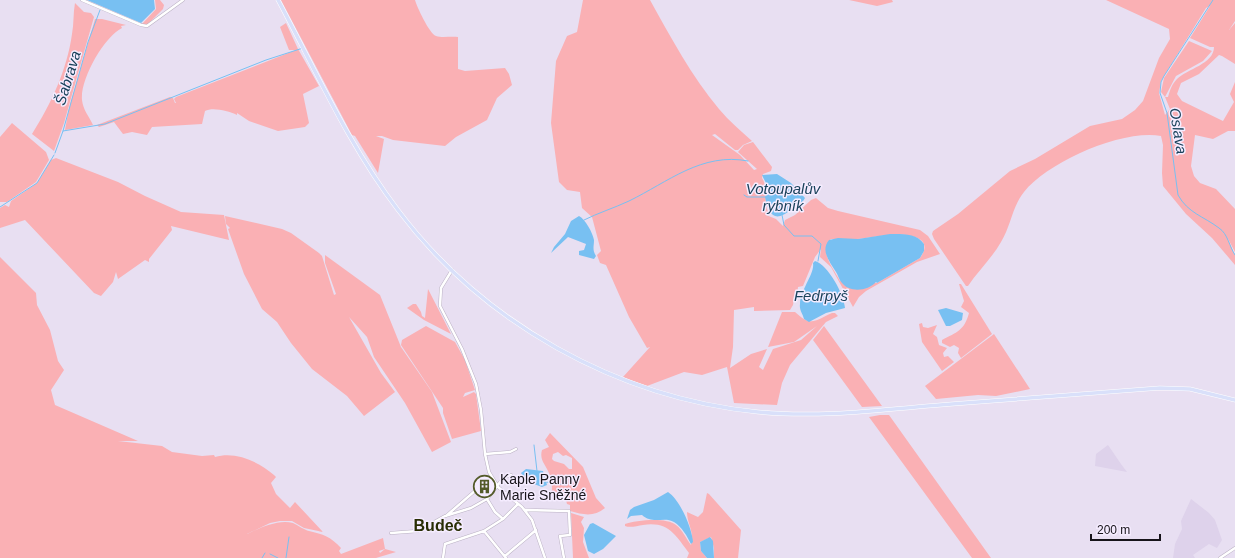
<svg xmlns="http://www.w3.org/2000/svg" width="1235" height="558" font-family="Arial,sans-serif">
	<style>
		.built { fill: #ded2eb }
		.green { fill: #fab0b4; fill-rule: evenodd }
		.water { fill: #78c0f2 }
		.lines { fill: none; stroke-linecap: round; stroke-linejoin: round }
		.stream { stroke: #78c0f2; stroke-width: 1 }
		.minor-casing { stroke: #bbb2c4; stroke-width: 3.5 }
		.major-casing { stroke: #fff; stroke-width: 4.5 }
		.minor { stroke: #fff; stroke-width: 2.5 }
		.major { stroke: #d9e0fa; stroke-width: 3.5 }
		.labels { text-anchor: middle; stroke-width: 3; stroke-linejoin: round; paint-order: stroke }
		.poi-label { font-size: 14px; fill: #17141a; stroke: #f5ecff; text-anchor: start }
		.water-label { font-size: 15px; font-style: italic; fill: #1a425b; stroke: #f5ecff }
		.quarter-label { font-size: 16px; font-weight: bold; fill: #282d04; stroke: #f5ecff }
	</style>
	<rect width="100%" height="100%" fill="#e8dff2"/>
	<path class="built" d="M 1108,445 L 1121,464 L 1127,472 L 1095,466 L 1096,454 Z
		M 1191,499 L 1209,513 L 1215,520 L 1222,540 L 1217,548 L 1209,544 L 1193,555 L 1195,558 L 1173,558 L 1175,544 L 1182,529 L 1181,521 Z"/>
	<path class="green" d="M 155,0 L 160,0 L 164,5 L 163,9 L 148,24 L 142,24 L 156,9 Z
		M 281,0 L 415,0 C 417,7 429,33 436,36 C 442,38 451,36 458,37 L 458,69 L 465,71 L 505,68 L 509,74 L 512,85 L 497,98 L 487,120 L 456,137 L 445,146 L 393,140 L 382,136 L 376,136 L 384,139 L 378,173 L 355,136 L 352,135 Z
		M 583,0 L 650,0 C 670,36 692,77 719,109 C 729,121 741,131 752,141 L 743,145 L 738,150 L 735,150 L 715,134 L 712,135 L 740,155 L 754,170 L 757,169 L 738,152 L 744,145 L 753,142 L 772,167 L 771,171 L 763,174 L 762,178 C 769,189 763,200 768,212 L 766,215 L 776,219 L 783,226 L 785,220 L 795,215 L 811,200 L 816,198 L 828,208 L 838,211 L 920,230 L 928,236 L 940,254 L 917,262 L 866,291 L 859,297 L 853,307 L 831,267 L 820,257 L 821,249 L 815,257 L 803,286 L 798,287 L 797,295 L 794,298 L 793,305 L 790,310 L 754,311 L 754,307 L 734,310 L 733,347 L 730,368 L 751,354 L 767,349 L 759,367 L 763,370 L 773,349 L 801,340 L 817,326 L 794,342 L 768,347 L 782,312 L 795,312 C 812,328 815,320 832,313 L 835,313 L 838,316 L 826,322 L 790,365 L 782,383 L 777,405 L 734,403 L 727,367 L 702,375 L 684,372 L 647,386 L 623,377 L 650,347 L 647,348 L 629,317 L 606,265 L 600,263 L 597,255 L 601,251 L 592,217 L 582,208 L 580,192 L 567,190 L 559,182 L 551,123 L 556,61 L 567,36 L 577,32 ZM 895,234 C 909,235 935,237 920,258 L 877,283 L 840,281 C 834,269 818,251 831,239 L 858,239 Z
		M 849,0 L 892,0 L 893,2 L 877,6 Z
		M 1106,0 L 1235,0 L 1235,21 L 1229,30 L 1235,23 L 1235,64 L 1222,56 L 1219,55 L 1199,74 L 1181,83 L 1177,94 L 1182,101 L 1223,121 L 1234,102 L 1230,94 L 1235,82 L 1235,131 L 1228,131 L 1213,139 L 1195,135 L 1191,166 L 1194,176 L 1200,183 L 1216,189 L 1235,209 L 1235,252 L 1227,237 L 1235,255 L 1235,265 L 1212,238 L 1186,214 L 1163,186 L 1162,173 L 1163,145 L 1161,136 C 1122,129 1048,162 1024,192 C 1012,207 1011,226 1001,242 C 992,258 978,271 968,286 L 966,286 L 934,239 L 932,234 L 933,231 L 958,214 L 1010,171 L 1035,159 L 1090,126 L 1122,119 L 1135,110 L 1143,101 L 1159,58 L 1170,39 L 1169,29 ZM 1210,6 L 1190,38 L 1210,47 L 1214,47 C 1214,64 1187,69 1177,79 C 1172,84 1170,90 1168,97 L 1165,97 L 1170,109 L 1165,115 L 1159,93 L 1161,81 L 1206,8 Z
		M 75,3 L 84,12 L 91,13 L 94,17 L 64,123 L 54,151 L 32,134 C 51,104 67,70 72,34 C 74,24 73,13 75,3 Z
		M 95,19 L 102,19 L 126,25 L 121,26 L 122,28 C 104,37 80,79 82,100 C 83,110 89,116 93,125 L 65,130 L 69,108 Z
		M 286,23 L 298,49 L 319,86 L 303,94 L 309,123 L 305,127 L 278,131 L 249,121 L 237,113 L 237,115 C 228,111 213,107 205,111 L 202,124 L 152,127 L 147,135 L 132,132 L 123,134 L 114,122 L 99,127 L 97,125 L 170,97 L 173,98 L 175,103 L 176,103 L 174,99 L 176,97 L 296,50 L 289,50 L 280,27 Z
		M 1189,41 L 1212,51 L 1203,61 L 1176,76 L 1165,97 L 1161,92 L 1164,78 Z
		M 12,123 L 46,152 L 49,160 L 36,182 L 7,202 L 0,202 L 0,137 Z
		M 56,158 L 118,182 L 145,196 L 181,212 L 224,215 L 229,240 L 171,226 L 172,230 L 149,259 L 149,262 L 145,260 L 118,279 L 116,272 L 113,282 L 101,296 L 94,293 L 25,220 L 0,228 L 0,208 L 5,205 L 9,207 L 11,201 L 37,183 L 51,160 Z
		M 225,216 L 282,229 L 291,233 L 319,253 L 322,256 L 334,295 L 336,294 L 325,263 L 325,255 L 380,295 L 401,347 L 432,392 L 451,442 L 432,452 L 405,403 L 374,357 L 367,337 L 349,317 L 381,373 L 395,392 L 364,416 L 347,396 L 312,369 L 291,343 L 277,322 L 262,309 L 244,274 L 228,229 L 230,228 L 226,224 Z
		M 0,257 L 36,293 L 37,305 L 50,330 L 58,361 L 64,370 L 51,390 L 55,405 L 138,441 L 118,441 L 162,446 L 172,452 L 202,456 L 214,455 L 215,457 C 236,451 259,462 274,475 L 276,477 L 271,483 L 276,494 L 290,508 L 295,502 L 323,532 L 304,528 L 292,521 L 280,521 L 270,523 L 247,534 C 260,528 278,519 293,523 C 298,525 304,530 309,531 C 323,534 331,537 341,548 L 339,551 L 341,554 L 383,538 L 385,549 L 379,551 L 380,553 L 385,549 L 396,552 L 376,558 L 0,558 Z
		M 959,284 L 961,284 L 992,334 L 961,358 L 958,353 L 959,348 L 954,345 L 950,347 L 942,343 L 942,340 C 957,332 964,331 969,313 L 961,307 L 964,301 Z
		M 428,289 L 451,334 L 424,320 L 407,308 L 413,304 L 416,304 L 421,312 L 422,316 L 425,318 Z
		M 922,323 L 923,327 L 928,328 L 937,325 L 933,334 L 937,337 L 939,345 L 947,348 L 943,353 L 944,357 L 948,356 L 954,362 L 942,371 L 922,342 L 919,324 Z
		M 426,326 L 455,342 L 465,360 L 475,390 L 465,393 L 463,397 L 474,392 L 476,394 L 481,431 L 452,439 L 443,413 L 443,408 L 401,345 L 402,340 Z
		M 824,326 L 882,406 L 862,407 L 813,340 Z
		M 994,334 L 1030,389 L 996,396 L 978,395 L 936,399 L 925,386 Z
		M 880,415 L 889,415 L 991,558 L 972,558 L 869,417 Z
		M 550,433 L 583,467 L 596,498 L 605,508 C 594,517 584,515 570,511 L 570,505 L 567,504 L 565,496 L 552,492 C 552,485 552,479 549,473 C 546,465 539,460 542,450 L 549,447 L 545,440 ZM 558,452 L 563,456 L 566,455 L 572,458 L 572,469 L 569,469 L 564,464 L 554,461 L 552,459 L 553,454 Z
		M 707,493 L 709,494 L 741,530 L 738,558 L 714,558 L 714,548 L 711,537 L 700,542 L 701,551 L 707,558 L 687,558 L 689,553 C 676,536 669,521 643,525 C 637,526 630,528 625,526 L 625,524 C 636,520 667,517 676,525 C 683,530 686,539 691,545 C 695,533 687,524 687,512 L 698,517 L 703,512 Z
		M 571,513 L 584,517 L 581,522 L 584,528 L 583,542 L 589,558 L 573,558 Z"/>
	<path class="water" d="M 87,0 L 154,0 L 155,9 L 141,23 Z
		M 777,174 L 791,183 L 805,198 C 802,204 797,206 792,209 C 775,223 769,216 765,197 C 771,188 766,184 762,175 Z
		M 579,216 C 585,219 593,233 594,240 C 594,246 592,250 596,256 L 594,259 L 579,255 L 579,251 L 584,250 L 586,244 L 568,237 L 551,253 L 554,247 L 565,234 L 571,221 Z
		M 890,234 C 902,234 917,233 924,244 L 924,251 L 920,258 L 877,283 L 876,282 C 868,291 850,293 842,283 C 839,280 838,275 836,272 C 830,262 820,251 829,240 L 838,238 L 858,239 Z
		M 815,261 C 828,265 844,294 845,308 L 826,313 L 809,322 L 804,319 C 803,314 799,310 800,304 C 800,290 815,274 813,263 Z
		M 946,308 L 963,313 L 962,320 L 950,326 L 946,326 L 938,310 Z
		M 526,469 L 543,471 L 547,485 L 542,487 L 526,481 L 521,473 Z
		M 668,492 C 680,500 692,528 693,542 L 691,544 C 687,536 682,527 674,522 C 664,516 653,525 642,515 L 631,516 L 627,519 L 630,510 L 634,507 L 654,500 Z
		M 593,523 L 616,536 L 603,549 L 594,554 L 588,551 L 584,535 L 590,524 Z
		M 710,537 L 713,541 L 714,558 L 707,558 L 701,551 L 700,542 Z"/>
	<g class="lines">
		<path class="stream" d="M 1213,0 L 1164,76 L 1161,82 L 1160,93 L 1167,113 L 1178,195 C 1188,213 1203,216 1219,228 C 1228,234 1229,246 1235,255
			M 63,131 L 105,124 L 266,60 L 303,48
			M 55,153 L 63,131 L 88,42 L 100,10
			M 744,195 L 747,197 L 766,197
			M 0,207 L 37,183 L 54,155
			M 782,215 L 784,225 L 794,236 L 812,236 L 821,244 L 818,261
			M 584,220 C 598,213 614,208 629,201 C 668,182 702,152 748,161
			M 534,445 L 537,471
			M 546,482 L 566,485
			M 270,554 L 278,558
			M 262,558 L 265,553
			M 286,558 L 289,537"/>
		<defs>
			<path id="minor" d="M 82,0 L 141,25 L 147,26 L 183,0
				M 452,270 L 441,288 L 440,306 L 462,349 L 476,384 L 481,410 L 485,454 L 489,472 L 498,487 L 522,507 L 532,520 L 545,558
				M 485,454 L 510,452 L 516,449
				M 487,499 L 495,512 L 503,519
				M 525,510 L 569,511 L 570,535 L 560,536 L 564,558
				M 446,516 L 491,477
				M 484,531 L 506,558
				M 391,533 L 418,531 L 445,516 L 471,508 L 487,499 L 504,477 L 511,475
				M 505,556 L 536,530
				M 443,558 L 445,544 L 484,531 L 503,519 L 518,504
				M 1220,558 L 1235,548"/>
			<path id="major" d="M 278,0 C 316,71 349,146 398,210 C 483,323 617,398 758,412 C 818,418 880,410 940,405 C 1013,399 1086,394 1160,388 L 1190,389 L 1235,400"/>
		</defs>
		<use href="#minor" class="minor-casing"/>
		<use href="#major" class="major-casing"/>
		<use href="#minor" class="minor"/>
		<use href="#major" class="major"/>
	</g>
	<defs>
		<symbol id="building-ring" viewBox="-11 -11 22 22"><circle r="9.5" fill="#f5ecff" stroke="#545b2a" stroke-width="1.5"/><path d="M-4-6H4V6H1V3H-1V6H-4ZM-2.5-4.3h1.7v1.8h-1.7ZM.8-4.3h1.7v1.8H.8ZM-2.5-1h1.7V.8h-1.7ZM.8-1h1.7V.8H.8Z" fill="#545b2a"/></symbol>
	</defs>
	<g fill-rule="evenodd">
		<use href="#building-ring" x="472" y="474" width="25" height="25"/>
	</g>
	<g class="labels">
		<g class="poi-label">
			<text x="500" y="484">Kaple Panny<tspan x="500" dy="16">Marie Sněžné</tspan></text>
		</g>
		<g class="water-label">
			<text transform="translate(68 78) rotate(-73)" y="5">Šabrava</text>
			<text transform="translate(1178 131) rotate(81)" y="5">Oslava</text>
			<text x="783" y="194">Votoupalův<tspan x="783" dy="17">rybník</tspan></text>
			<text x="821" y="301">Fedrpyš</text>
		</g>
		<g class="quarter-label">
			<text x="438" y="531">Budeč</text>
		</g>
	</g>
	<path d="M1091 534v6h69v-6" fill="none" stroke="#17141a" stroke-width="2"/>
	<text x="1097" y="534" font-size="12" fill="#17141a" stroke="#f5ecff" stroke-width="3" paint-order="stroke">200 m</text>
</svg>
